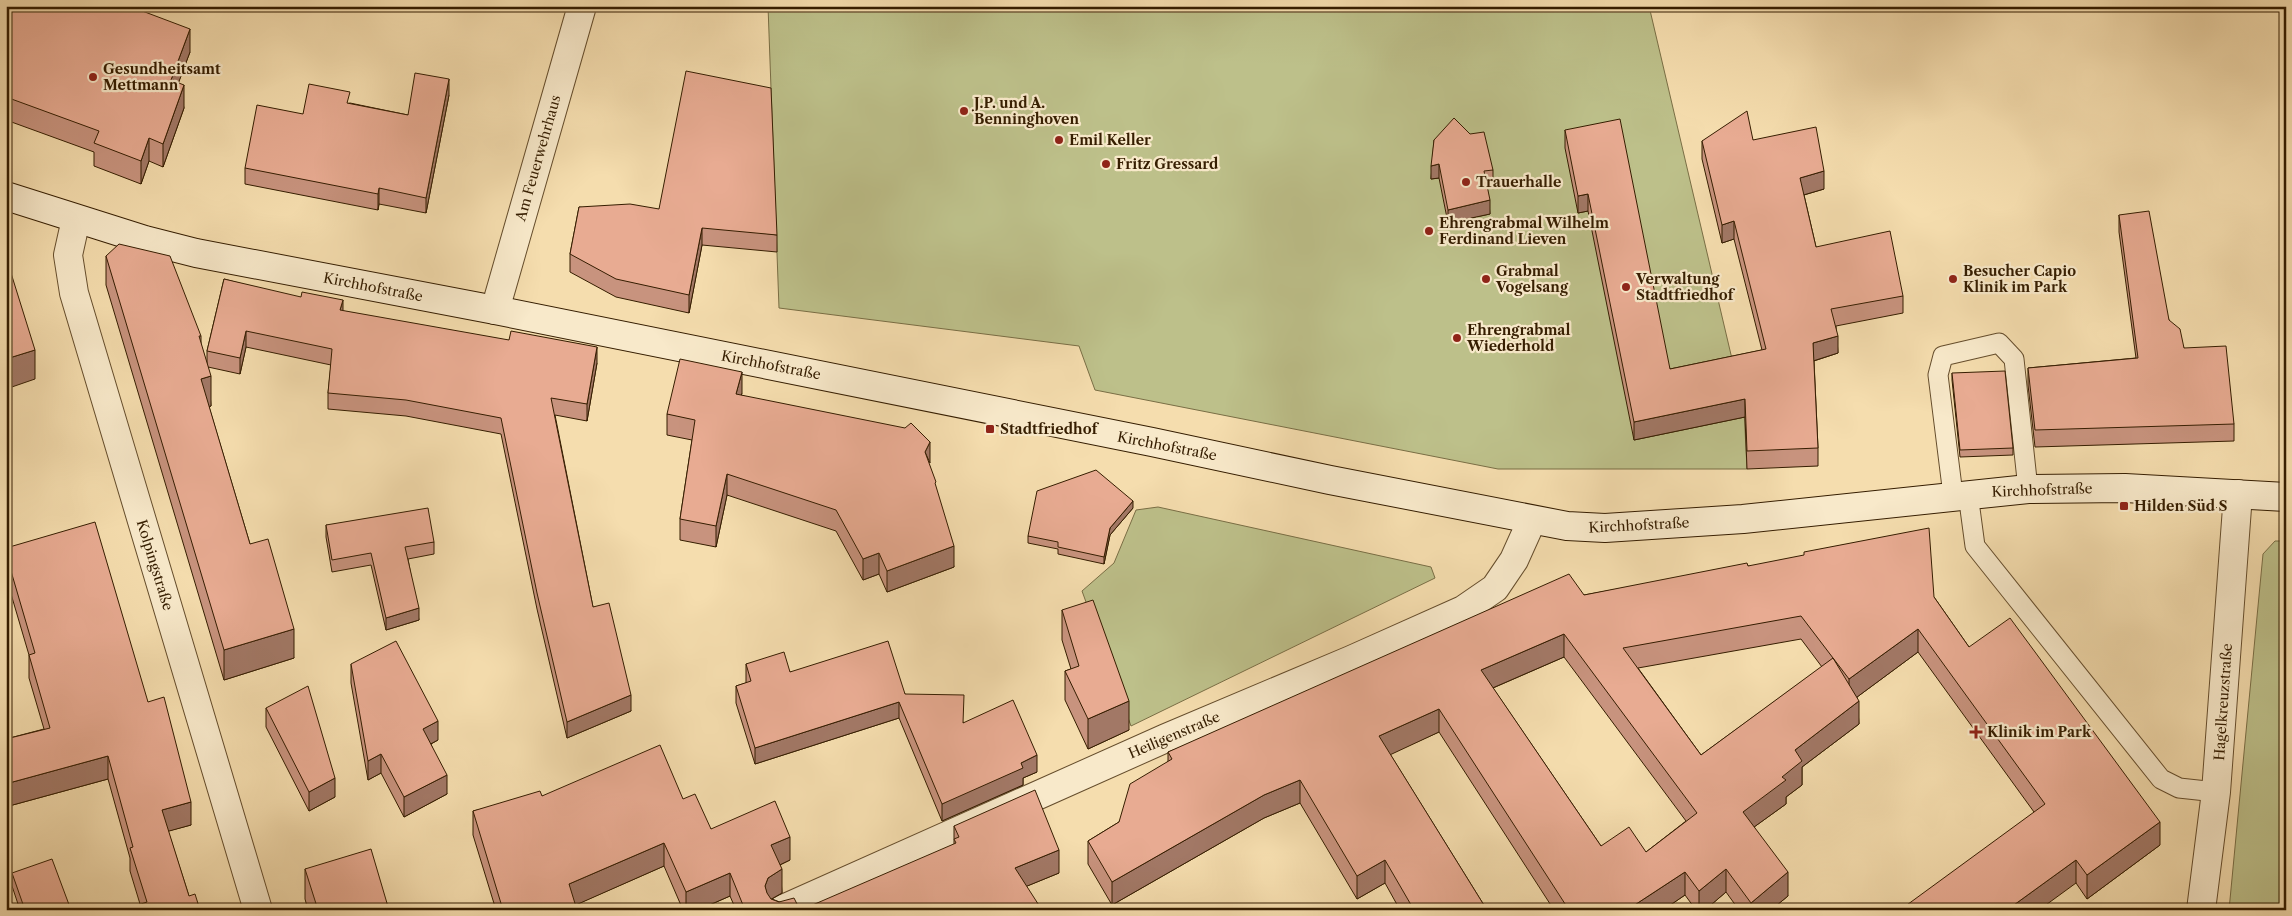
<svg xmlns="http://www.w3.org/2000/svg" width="2292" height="916" font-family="'Libre Caslon Text',serif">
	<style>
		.green { fill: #bdc08a; stroke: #796e45 }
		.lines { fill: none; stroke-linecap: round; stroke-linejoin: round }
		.lane-casing { stroke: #654d2c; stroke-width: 21 }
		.street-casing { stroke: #654d2c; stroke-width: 30 }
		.secondary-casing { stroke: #351d00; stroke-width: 30 }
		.lane { stroke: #f8e9ca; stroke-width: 19 }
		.street { stroke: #f8e9ca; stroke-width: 28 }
		.secondary { stroke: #f8e9ca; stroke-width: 28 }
		.wall { fill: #c8937e; stroke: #351d00; fill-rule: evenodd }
		.shaded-wall { fill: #a27866; stroke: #351d00 }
		.building { fill: #e8ab92; stroke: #351d00; fill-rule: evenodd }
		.poi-dot { fill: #8f2418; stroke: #f8e9ca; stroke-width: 2 }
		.labels { text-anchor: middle; stroke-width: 4.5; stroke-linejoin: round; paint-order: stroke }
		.poi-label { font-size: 14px; font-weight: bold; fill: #351d00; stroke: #f8e9ca; text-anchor: start }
		.street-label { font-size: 14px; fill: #351d00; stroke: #f8e9ca }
	</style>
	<rect width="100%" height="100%" fill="#f5ddae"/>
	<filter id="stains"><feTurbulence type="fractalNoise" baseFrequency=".004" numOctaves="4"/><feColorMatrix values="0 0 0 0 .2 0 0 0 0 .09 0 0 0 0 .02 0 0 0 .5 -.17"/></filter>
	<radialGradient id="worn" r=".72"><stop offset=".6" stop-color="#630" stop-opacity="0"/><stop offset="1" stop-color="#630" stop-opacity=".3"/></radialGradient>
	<path class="green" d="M 768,6 L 1649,6 L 1744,410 L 1747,469 L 1498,469 L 1095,390 L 1079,346 L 779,308 Z
		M 1158,507 L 1431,567 L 1435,578 L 1131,726 L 1082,591 L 1114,563 L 1136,510 Z
		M 2275,541 L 2286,541 L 2286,910 L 2229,910 L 2263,554 Z"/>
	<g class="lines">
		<defs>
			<path id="lane" d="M 1968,494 L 1975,546 L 2161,779 L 2179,788 L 2216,792
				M 1953,495 L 1938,375 L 1943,356 L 1999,343 L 2014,359 L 2028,489"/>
			<path id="street" d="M 76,219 L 68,255 L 74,293 L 258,910
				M 495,310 L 582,6
				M 781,910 L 1166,738 L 1351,660 L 1463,610 L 1495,588 L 1514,560 L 1532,520
				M 2201,910 L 2216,792 L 2238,494"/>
			<path id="secondary" d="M 6,196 L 145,240 L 196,253 L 495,310 L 1152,442 L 1330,480 L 1567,526 L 1605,528 L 1743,519 L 2028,489 L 2125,488 L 2286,497"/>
		</defs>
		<use href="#lane" class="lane-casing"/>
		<use href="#street" class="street-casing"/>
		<use href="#secondary" class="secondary-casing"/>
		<use href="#lane" class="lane"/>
		<use href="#street" class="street"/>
		<use href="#secondary" class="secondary"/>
	</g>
	<path class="wall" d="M 6,6 L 190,52 L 178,83 L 184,108 L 163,167 L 149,161 L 141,184 L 94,166 L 94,152 L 6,120 Z
		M 449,95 L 426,213 L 379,204 L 378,210 L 245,184 L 245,168 L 303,114 L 350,103 L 408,115 Z
		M 1565,130 L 1670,369 L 1762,350 L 1734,239 L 1722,243 L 1702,159 L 1702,141 L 1753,140 L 1824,189 L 1804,195 L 1816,247 L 1903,296 L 1903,313 L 1836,326 L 1838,353 L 1814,361 L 1818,448 L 1818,466 L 1747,469 L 1745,417 L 1634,440 L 1588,211 L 1578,213 L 1565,148 Z
		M 1434,140 L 1493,170 L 1493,183 L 1487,184 L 1490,214 L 1448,223 L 1439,178 L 1431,179 Z
		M 579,207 L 777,235 L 777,252 L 702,245 L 689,313 L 616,297 L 570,272 L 570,254 Z
		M 2119,215 L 2169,320 L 2184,348 L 2234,424 L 2234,441 L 2035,447 L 2028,385 L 2028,368 L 2136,358 L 2119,232 Z
		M 106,256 L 201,336 L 201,345 L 207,364 L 207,351 L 224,279 L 343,311 L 597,363 L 587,421 L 555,415 L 593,607 L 631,711 L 567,738 L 537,609 L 501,434 L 406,416 L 328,409 L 328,393 L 331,365 L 246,347 L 240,374 L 208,367 L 211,406 L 209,407 L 250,544 L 294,658 L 224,680 L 106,285 Z
		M 1952,373 L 2013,448 L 2013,455 L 1960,457 L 1952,380 Z
		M 742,393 L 741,395 L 929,464 L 936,489 L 954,567 L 887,592 L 879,574 L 863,580 L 836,531 L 727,495 L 716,547 L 680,540 L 680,519 L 692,440 L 667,435 L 667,414 Z
		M 1133,508 L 1110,535 L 1104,564 L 1058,554 L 1058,549 L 1028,543 L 1028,536 Z
		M 326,525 L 434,542 L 434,554 L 408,559 L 419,620 L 386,630 L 371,565 L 332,572 L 326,537 Z
		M 6,548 L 148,702 L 191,825 L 168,831 L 189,896 L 200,910 L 138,910 L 138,905 L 140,904 L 130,871 L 130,858 L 108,779 L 9,806 L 6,796 L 6,739 L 44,729 L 29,678 L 29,655 L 6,577 Z
		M 1748,566 L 1934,597 L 1969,647 L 2160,845 L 2087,899 L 2076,883 L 2034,812 L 1918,652 L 1857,697 L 1859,724 L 1802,767 L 1802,785 L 1786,797 L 1786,804 L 1754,827 L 1788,896 L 1771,910 L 1739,910 L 1726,892 L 1705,910 L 1696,910 L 1685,895 L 1663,910 L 1554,910 L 1439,732 L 1390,754 L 1487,910 L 1400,910 L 1385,883 L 1357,899 L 1300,803 L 1264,818 L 1112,905 L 1088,864 L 1088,841 L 1119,822 L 1168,761 L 1168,752 L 1584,595 ZM 1801,639 L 1822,667 L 1701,755 L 1638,668 ZM 1564,657 L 1686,821 L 1646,852 L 1601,846 L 1493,688 Z
		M 1062,610 L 1129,730 L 1088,749 L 1065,700 L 1065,671 L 1071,669 L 1062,640 Z
		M 351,664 L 438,740 L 431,744 L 447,794 L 404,817 L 381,773 L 368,780 L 351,683 Z
		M 746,664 L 790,672 L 905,694 L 963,722 L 1037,772 L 1023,778 L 1023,785 L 942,821 L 899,718 L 755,764 L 736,703 L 736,686 L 746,683 Z
		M 266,708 L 335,797 L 309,811 L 266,727 Z
		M 542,796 L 683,799 L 711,829 L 790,860 L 780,865 L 782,893 L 772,899 L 800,910 L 736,910 L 730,896 L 698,910 L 683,910 L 664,866 L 575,905 L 577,910 L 496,910 L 473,835 L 473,811 Z
		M 954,826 L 1059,873 L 1027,886 L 954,844 Z
		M 305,869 L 389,910 L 308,910 L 305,899 Z
		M 12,873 L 71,910 L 20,910 L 12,886 Z"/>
	<path class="shaded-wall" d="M 190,29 L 190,52 L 171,103 L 171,80 Z
		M 449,79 L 449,95 L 426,213 L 426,198 Z
		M 184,85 L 184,108 L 163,167 L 163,144 Z
		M 149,138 L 149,161 L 141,184 L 141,161 Z
		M 1439,164 L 1439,178 L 1431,179 L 1431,166 Z
		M 1824,171 L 1824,189 L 1800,196 L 1800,178 Z
		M 379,188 L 379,204 L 378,210 L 378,194 Z
		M 1588,194 L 1588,211 L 1578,213 L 1578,196 Z
		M 1490,200 L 1490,214 L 1448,223 L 1448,210 Z
		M 1734,221 L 1734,239 L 1722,243 L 1722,225 Z
		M 702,228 L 702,245 L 689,313 L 689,295 Z
		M 343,300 L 343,316 L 340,310 Z
		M 246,331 L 246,347 L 240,374 L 240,358 Z
		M 1838,336 L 1838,353 L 1813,361 L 1813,343 Z
		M 597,347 L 597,363 L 587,421 L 587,404 Z
		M 35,350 L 35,379 L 6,389 L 6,359 Z
		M 742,372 L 742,393 L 736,414 L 736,394 Z
		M 211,376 L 211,406 L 201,409 L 201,379 Z
		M 1745,399 L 1745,417 L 1634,440 L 1634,422 Z
		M 930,442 L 930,463 L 925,452 Z
		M 727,474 L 727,495 L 716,547 L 716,526 Z
		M 1133,501 L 1133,508 L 1110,535 L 1104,564 L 1104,557 L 1110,528 Z
		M 954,546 L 954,567 L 887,592 L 887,571 Z
		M 879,553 L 879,574 L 863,580 L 863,559 Z
		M 419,608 L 419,620 L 386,630 L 386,618 Z
		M 294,629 L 294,658 L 224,680 L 224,650 Z
		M 1918,629 L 1918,652 L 1849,703 L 1849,679 Z
		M 1564,634 L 1564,657 L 1481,693 L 1481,670 Z
		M 631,695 L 631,711 L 567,738 L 567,722 Z
		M 1129,701 L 1129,730 L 1088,749 L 1088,719 Z
		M 1859,701 L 1859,724 L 1802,767 L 1802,785 L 1786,797 L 1786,804 L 1743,835 L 1743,812 L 1782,777 L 1795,750 Z
		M 899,702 L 899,718 L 755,764 L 755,748 Z
		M 1439,709 L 1439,732 L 1379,760 L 1379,736 Z
		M 438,721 L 438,740 L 423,748 L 423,729 Z
		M 381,754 L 381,773 L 368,780 L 368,761 Z
		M 1037,755 L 1037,772 L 1023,778 L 1023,785 L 942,821 L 942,804 L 1021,763 Z
		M 108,756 L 108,779 L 9,806 L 9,783 Z
		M 447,775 L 447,794 L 404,817 L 404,797 Z
		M 335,778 L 335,797 L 309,811 L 309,792 Z
		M 1300,780 L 1300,803 L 1264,818 L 1112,905 L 1112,882 L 1264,795 Z
		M 191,802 L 191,825 L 162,833 L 162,810 Z
		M 2160,822 L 2160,845 L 2087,899 L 2087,875 Z
		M 790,837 L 790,860 L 771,869 L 771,845 Z
		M 664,843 L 664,866 L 569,908 L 569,884 Z
		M 1059,850 L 1059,873 L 1015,891 L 1015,868 Z
		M 1385,860 L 1385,883 L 1357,899 L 1357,876 Z
		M 2076,860 L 2076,883 L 2039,910 L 2007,910 Z
		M 782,869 L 782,893 L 768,901 L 765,886 L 768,878 Z
		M 1726,869 L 1726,892 L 1705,910 L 1699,910 L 1699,891 Z
		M 1685,872 L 1685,895 L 1663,910 L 1627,910 Z
		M 1788,872 L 1788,896 L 1771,910 L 1751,910 L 1751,903 Z
		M 730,873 L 730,896 L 698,910 L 686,910 L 686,892 Z
		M 1599,906 L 1599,910 L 1593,910 Z"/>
	<path class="building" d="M 6,6 L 129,6 L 190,29 L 171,80 L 184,85 L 163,144 L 149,138 L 141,161 L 94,143 L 99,131 L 6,97 Z
		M 686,71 L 771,88 L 777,235 L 702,228 L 689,295 L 616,279 L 570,254 L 579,207 L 630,204 L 659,209 Z
		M 415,73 L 449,79 L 426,198 L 379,188 L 378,194 L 245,168 L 257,105 L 303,114 L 309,84 L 350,92 L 347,103 L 408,115 Z
		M 1747,111 L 1753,140 L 1816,127 L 1824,171 L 1800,178 L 1816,247 L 1890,231 L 1903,296 L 1831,309 L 1838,336 L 1813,343 L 1818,448 L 1747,451 L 1745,399 L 1634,422 L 1588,194 L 1578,196 L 1565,130 L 1620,119 L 1670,369 L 1766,349 L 1734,221 L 1722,225 L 1702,141 Z
		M 1454,118 L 1470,134 L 1484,132 L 1493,170 L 1484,171 L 1490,200 L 1448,210 L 1439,164 L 1431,166 L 1434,140 Z
		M 2149,211 L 2169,320 L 2180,329 L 2184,348 L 2226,346 L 2234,424 L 2035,430 L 2028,368 L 2138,358 L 2119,215 Z
		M 119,244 L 170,256 L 201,336 L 199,336 L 211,376 L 201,379 L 250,544 L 268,539 L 294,629 L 224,650 L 106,256 Z
		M 6,257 L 35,350 L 6,359 Z
		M 224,279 L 301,297 L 302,292 L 343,300 L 340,310 L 509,340 L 511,331 L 597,347 L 587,404 L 551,398 L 593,607 L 609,603 L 631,695 L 567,722 L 537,593 L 501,418 L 406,400 L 328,393 L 332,349 L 246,331 L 240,358 L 207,351 Z
		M 680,359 L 742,372 L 736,394 L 905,428 L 911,423 L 930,442 L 925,452 L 936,482 L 935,483 L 954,546 L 887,571 L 879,553 L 863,559 L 836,510 L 727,474 L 716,526 L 680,519 L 695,420 L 667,414 Z
		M 2005,371 L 2013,448 L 1960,450 L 1952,373 Z
		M 1096,470 L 1133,501 L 1110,528 L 1104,557 L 1058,547 L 1058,542 L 1028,536 L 1037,491 Z
		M 428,508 L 434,542 L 405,547 L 419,608 L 386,618 L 371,553 L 332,560 L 326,525 Z
		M 95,522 L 148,702 L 164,697 L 191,802 L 162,810 L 189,896 L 195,894 L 200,910 L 139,910 L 138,905 L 147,902 L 130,848 L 133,847 L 108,756 L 9,783 L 6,773 L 6,739 L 50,728 L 29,655 L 35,653 L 6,554 L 6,548 Z
		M 1929,528 L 1934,597 L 1969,647 L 2010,618 L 2160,822 L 2087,875 L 2076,860 L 2007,910 L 1900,910 L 2045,804 L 1918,629 L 1849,679 L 1801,616 L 1623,648 L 1701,755 L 1833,658 L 1859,701 L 1795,750 L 1802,761 L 1782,777 L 1786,780 L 1743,812 L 1788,872 L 1751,903 L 1726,869 L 1699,891 L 1685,872 L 1627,910 L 1602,910 L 1599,906 L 1593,910 L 1569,910 L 1439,709 L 1379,736 L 1487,910 L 1414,910 L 1385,860 L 1357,876 L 1300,780 L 1264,795 L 1112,882 L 1088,841 L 1119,822 L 1130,784 L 1172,759 L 1168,752 L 1569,574 L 1584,595 L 1747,563 L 1748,566 L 1804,555 L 1804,552 ZM 1564,634 L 1697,813 L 1646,852 L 1629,827 L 1601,846 L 1481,670 Z
		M 1093,600 L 1129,701 L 1088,719 L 1065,671 L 1079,666 L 1062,610 Z
		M 396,641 L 438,721 L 423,729 L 447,775 L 404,797 L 381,754 L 368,761 L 351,664 Z
		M 888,641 L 905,694 L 964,695 L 963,723 L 1013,700 L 1037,755 L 1021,763 L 1023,768 L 942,804 L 899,702 L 755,748 L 736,686 L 751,681 L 746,664 L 784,652 L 790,672 Z
		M 308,686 L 335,778 L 309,792 L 266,708 Z
		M 660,745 L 683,799 L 695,794 L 711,829 L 775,801 L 790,837 L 771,845 L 782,869 L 768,878 L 765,886 L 767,893 L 771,899 L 779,902 L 794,898 L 800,910 L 745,910 L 730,873 L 686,892 L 664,843 L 569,884 L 577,910 L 503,910 L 473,811 L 540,791 L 542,796 Z
		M 1035,790 L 1059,850 L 1015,868 L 1042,910 L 801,910 L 956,843 L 954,839 L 959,837 L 954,826 Z
		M 371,849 L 389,910 L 318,910 L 305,869 Z
		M 52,859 L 71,910 L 25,910 L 12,873 Z"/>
	<g class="poi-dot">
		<circle cx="93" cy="77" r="5"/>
		<circle cx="964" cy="111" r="5"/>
		<circle cx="1059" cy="140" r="5"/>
		<circle cx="1106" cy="164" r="5"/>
		<circle cx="1466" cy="182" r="5"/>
		<circle cx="1429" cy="231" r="5"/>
		<circle cx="1486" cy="279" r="5"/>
		<circle cx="1953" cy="279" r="5"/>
		<circle cx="1626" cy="287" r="5"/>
		<circle cx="1457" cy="338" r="5"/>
		<rect x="985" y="424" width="10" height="10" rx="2.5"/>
		<rect x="2119" y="501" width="10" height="10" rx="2.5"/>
		<path d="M1973.5 724.5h5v5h5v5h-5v5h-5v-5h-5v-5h5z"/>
	</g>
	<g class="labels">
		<g class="poi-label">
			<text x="103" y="74">Gesundheitsamt<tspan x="103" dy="16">Mettmann</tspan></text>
			<text x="974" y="108">J.P. und A.<tspan x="974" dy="16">Benninghoven</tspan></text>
			<text x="1069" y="145">Emil Keller</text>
			<text x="1116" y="169">Fritz Gressard</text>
			<text x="1476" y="187">Trauerhalle</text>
			<text x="1439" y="228">Ehrengrabmal Wilhelm<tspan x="1439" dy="16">Ferdinand Lieven</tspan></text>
			<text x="1496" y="276">Grabmal<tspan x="1496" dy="16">Vogelsang</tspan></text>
			<text x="1963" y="276">Besucher Capio<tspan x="1963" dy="16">Klinik im Park</tspan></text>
			<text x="1636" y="284">Verwaltung<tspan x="1636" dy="16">Stadtfriedhof</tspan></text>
			<text x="1467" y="335">Ehrengrabmal<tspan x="1467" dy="16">Wiederhold</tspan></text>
			<text x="1000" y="434">Stadtfriedhof</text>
			<text x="2134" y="511">Hilden Süd S</text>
			<text x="1987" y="737">Klinik im Park</text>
		</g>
		<g class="street-label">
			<text transform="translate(538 158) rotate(-74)" y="5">Am Feuerwehrhaus</text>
			<text transform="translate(373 287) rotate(11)" y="5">Kirchhofstraße</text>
			<text transform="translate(771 365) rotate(11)" y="5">Kirchhofstraße</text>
			<text transform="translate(1167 446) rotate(11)" y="5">Kirchhofstraße</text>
			<text transform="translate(2042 490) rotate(-2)" y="5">Kirchhofstraße</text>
			<text transform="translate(1639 525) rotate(-3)" y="5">Kirchhofstraße</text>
			<text transform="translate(155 565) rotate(73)" y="5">Kolpingstraße</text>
			<text transform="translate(2223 702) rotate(-86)" y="5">Hagelkreuzstraße</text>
			<text transform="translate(1174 735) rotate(-23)" y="5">Heiligenstraße</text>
		</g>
	</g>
	<rect width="2292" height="916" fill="none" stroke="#f5ddae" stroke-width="25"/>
	<rect x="8" y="8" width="2277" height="901" fill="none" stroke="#351d00" stroke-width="2.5"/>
	<rect x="12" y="12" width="2267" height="891" fill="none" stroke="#351d00"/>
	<rect width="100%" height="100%" filter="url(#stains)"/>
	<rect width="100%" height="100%" fill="url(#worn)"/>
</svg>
